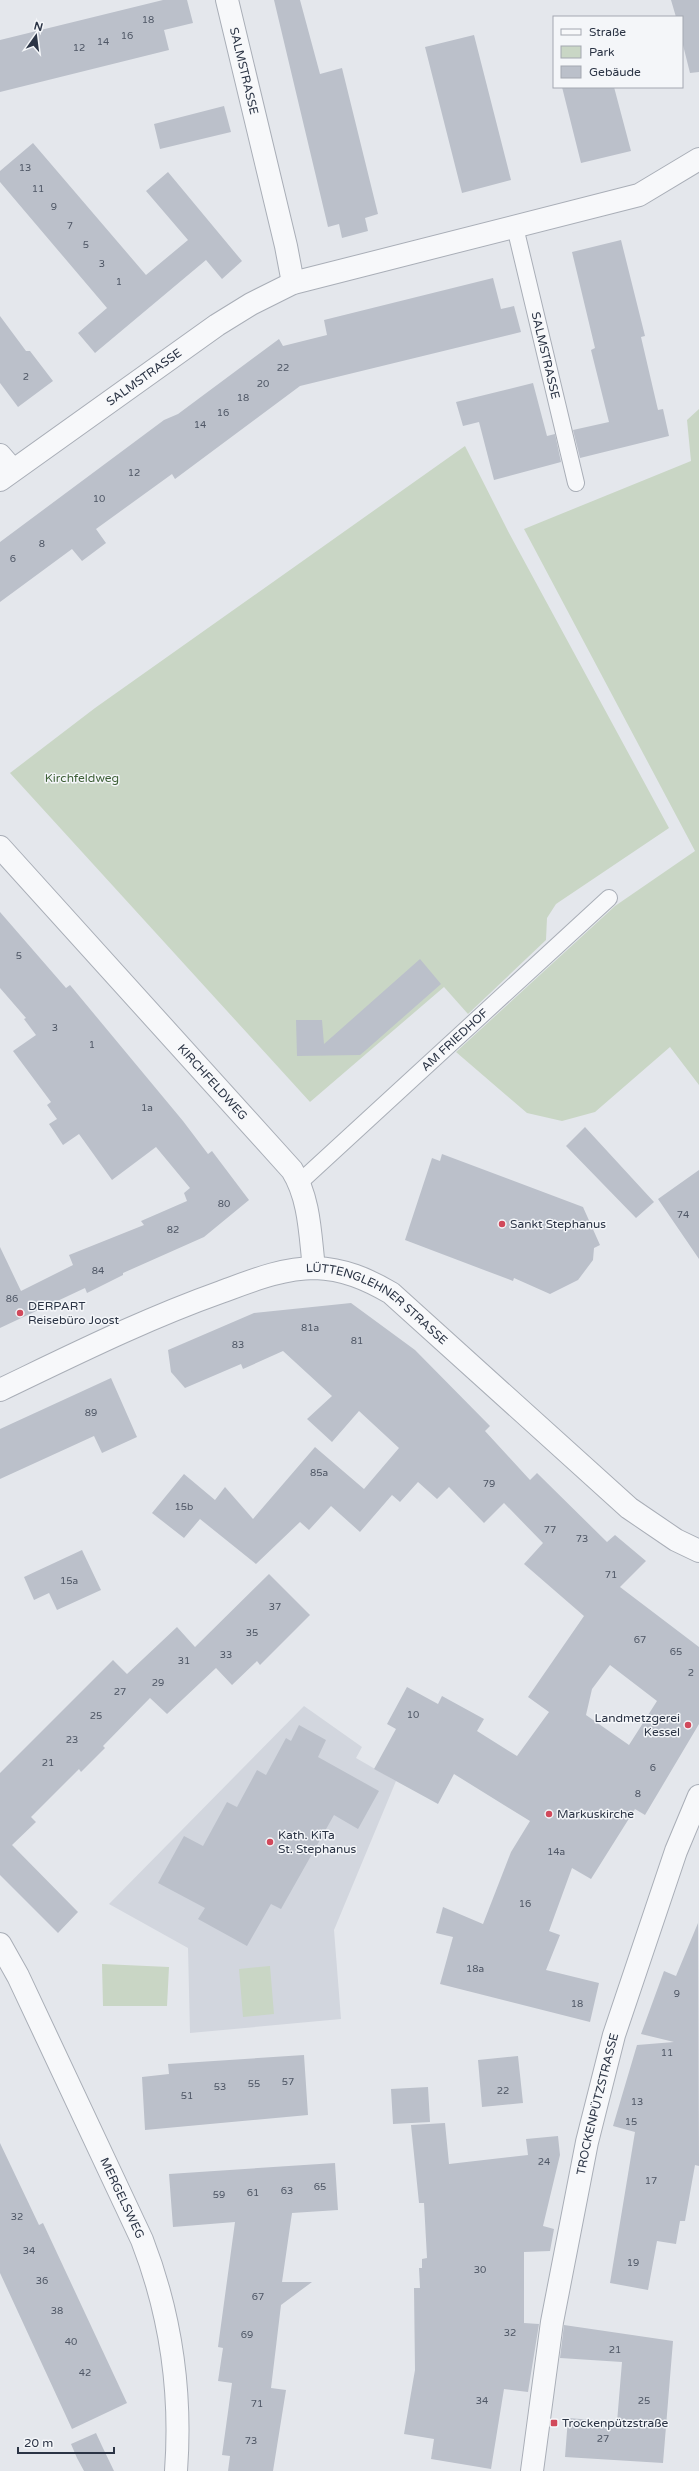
<svg xmlns="http://www.w3.org/2000/svg" width="699" height="2471" font-family="'Varela Round',sans-serif">
	<style>
		.built { fill: #d2d6de }
		.green { fill: #c9d6c5 }
		.building { fill: #bbc0ca; fill-rule: evenodd }
		.lines { fill: none; stroke-linecap: round; stroke-linejoin: round }
		.service-casing { stroke: #a9aeb7; stroke-width: 18 }
		.minor-casing { stroke: #a9aeb7; stroke-width: 24 }
		.tertiary-casing { stroke: #a9aeb7; stroke-width: 24 }
		.service { stroke: #f7f8fa; stroke-width: 16 }
		.minor { stroke: #f7f8fa; stroke-width: 22 }
		.tertiary { stroke: #f7f8fa; stroke-width: 22 }
		.poi-dot { fill: #d1495b; stroke: #f4f6f9; stroke-width: 1.5 }
		.labels { text-anchor: middle; stroke-width: 3; stroke-linejoin: round; paint-order: stroke }
		.number-label { font-size: 10px; fill: #4f5766 }
		.street-label { font-size: 12px; fill: #2b3445; stroke: #f4f6f9 }
		.park-label { font-size: 12px; fill: #3f6138; stroke: #f4f6f9 }
		.poi-label { font-size: 12px; fill: #2b3445; stroke: #f4f6f9; text-anchor: start }
	</style>
	<rect width="100%" height="100%" fill="#e4e7ec"/>
	<path class="built" d="M 304,1706 L 362,1747 L 356,1758 L 396,1781 L 334,1930 L 341,2019 L 190,2033 L 188,1948 L 109,1904 Z"/>
	<path class="green" d="M 699,409 L 699,1085 L 670,1047 L 595,1112 L 562,1121 L 527,1113 L 456,1052 L 615,906 L 695,851 L 524,529 L 691,461 L 687,420 Z
		M 465,446 L 509,533 L 669,828 L 556,904 L 547,918 L 546,940 L 468,1014 L 444,987 L 310,1102 L 10,773 L 95,708 Z
		M 102,1964 L 169,1967 L 167,2006 L 103,2006 Z
		M 270,1966 L 274,2014 L 243,2017 L 239,1969 Z"/>
	<path class="building" d="M 163,0 L 187,0 L 193,23 L 164,30 L 169,50 L 0,92 L 0,40 Z
		M 274,0 L 300,0 L 320,74 L 342,68 L 378,214 L 365,218 L 368,231 L 342,238 L 339,224 L 328,227 Z
		M 671,0 L 699,0 L 699,72 L 690,73 L 682,41 L 682,17 L 676,17 Z
		M 474,35 L 511,180 L 462,193 L 425,47 Z
		M 562,87 L 614,87 L 631,151 L 581,163 Z
		M 224,106 L 231,132 L 160,149 L 154,124 Z
		M 33,143 L 146,275 L 188,240 L 146,191 L 168,172 L 242,261 L 222,279 L 206,260 L 95,353 L 78,333 L 107,308 L 0,182 L 0,171 Z
		M 621,240 L 645,336 L 641,337 L 658,410 L 663,409 L 669,436 L 580,458 L 573,430 L 609,422 L 591,350 L 595,348 L 572,252 Z
		M 493,278 L 501,309 L 514,306 L 521,332 L 300,386 L 175,479 L 172,474 L 96,529 L 106,543 L 82,561 L 72,549 L 0,602 L 0,542 L 164,420 L 178,414 L 279,339 L 283,346 L 327,335 L 324,320 Z
		M 0,316 L 26,351 L 30,351 L 53,381 L 18,407 L 0,383 Z
		M 533,383 L 547,436 L 555,434 L 561,462 L 494,480 L 479,422 L 463,426 L 456,402 Z
		M 0,912 L 66,988 L 70,985 L 183,1121 L 208,1154 L 212,1151 L 249,1200 L 204,1237 L 123,1273 L 123,1275 L 87,1293 L 85,1288 L 0,1328 L 0,1247 L 21,1291 L 73,1265 L 69,1255 L 144,1225 L 141,1221 L 187,1201 L 184,1193 L 190,1188 L 156,1147 L 112,1180 L 79,1134 L 63,1145 L 49,1124 L 57,1119 L 47,1105 L 51,1102 L 13,1051 L 36,1035 L 24,1019 L 26,1018 L 0,988 Z
		M 420,959 L 441,984 L 366,1050 L 360,1055 L 297,1056 L 296,1020 L 322,1020 L 324,1044 Z
		M 585,1127 L 654,1202 L 636,1218 L 566,1146 Z
		M 442,1154 L 583,1207 L 600,1245 L 594,1248 L 593,1260 L 578,1280 L 550,1294 L 514,1278 L 513,1281 L 405,1240 L 432,1158 L 440,1161 Z
		M 699,1170 L 699,1259 L 658,1199 Z
		M 351,1303 L 415,1350 L 490,1426 L 485,1431 L 530,1480 L 537,1473 L 607,1542 L 615,1535 L 646,1561 L 620,1587 L 699,1647 L 699,1724 L 645,1815 L 635,1809 L 591,1879 L 572,1868 L 549,1931 L 560,1935 L 546,1970 L 599,1983 L 590,2022 L 440,1984 L 453,1937 L 436,1933 L 443,1907 L 483,1924 L 511,1852 L 530,1821 L 454,1774 L 438,1804 L 374,1769 L 396,1729 L 387,1724 L 407,1687 L 438,1704 L 442,1696 L 484,1719 L 477,1731 L 517,1756 L 549,1712 L 528,1697 L 584,1616 L 524,1564 L 543,1543 L 504,1503 L 484,1523 L 449,1487 L 437,1499 L 418,1482 L 400,1502 L 392,1495 L 360,1532 L 331,1506 L 309,1530 L 300,1522 L 256,1564 L 200,1519 L 184,1538 L 152,1513 L 184,1474 L 215,1500 L 225,1487 L 253,1519 L 315,1447 L 364,1489 L 399,1448 L 359,1411 L 332,1442 L 307,1419 L 332,1396 L 283,1351 L 243,1369 L 241,1364 L 185,1388 L 171,1372 L 168,1350 L 254,1313 ZM 610,1665 L 657,1701 L 629,1745 L 586,1715 L 592,1689 Z
		M 111,1378 L 137,1437 L 102,1453 L 94,1436 L 0,1479 L 0,1429 Z
		M 82,1550 L 101,1590 L 57,1610 L 49,1593 L 34,1600 L 24,1577 Z
		M 269,1574 L 310,1615 L 260,1665 L 257,1661 L 232,1685 L 216,1668 L 167,1714 L 150,1698 L 103,1746 L 105,1748 L 81,1772 L 79,1769 L 31,1817 L 36,1822 L 12,1845 L 78,1912 L 58,1933 L 0,1875 L 0,1773 L 113,1660 L 127,1674 L 177,1627 L 195,1647 Z
		M 299,1725 L 326,1740 L 318,1757 L 379,1791 L 358,1829 L 334,1815 L 281,1909 L 271,1904 L 247,1946 L 198,1919 L 205,1908 L 158,1883 L 184,1836 L 203,1846 L 227,1802 L 237,1807 L 257,1770 L 266,1775 L 286,1738 L 291,1741 Z
		M 698,1923 L 699,2166 L 695,2165 L 685,2221 L 680,2221 L 676,2244 L 657,2241 L 648,2290 L 610,2283 L 635,2132 L 613,2126 L 637,2045 L 674,2042 L 641,2034 L 664,1971 L 676,1976 Z
		M 304,2055 L 308,2115 L 145,2130 L 142,2077 L 169,2074 L 168,2064 Z
		M 518,2056 L 523,2103 L 482,2107 L 478,2060 Z
		M 428,2087 L 430,2122 L 393,2124 L 391,2089 Z
		M 445,2123 L 449,2164 L 528,2155 L 526,2139 L 558,2136 L 560,2155 L 543,2226 L 554,2229 L 550,2251 L 524,2252 L 524,2323 L 539,2324 L 528,2392 L 504,2389 L 491,2469 L 431,2459 L 434,2439 L 404,2434 L 415,2370 L 414,2288 L 420,2288 L 419,2268 L 422,2268 L 422,2259 L 427,2258 L 424,2203 L 419,2203 L 411,2125 Z
		M 0,2143 L 39,2225 L 43,2223 L 127,2403 L 72,2429 L 0,2273 Z
		M 335,2163 L 338,2210 L 292,2213 L 282,2282 L 312,2282 L 281,2305 L 271,2388 L 286,2390 L 273,2471 L 228,2471 L 230,2456 L 222,2455 L 232,2383 L 218,2381 L 223,2348 L 218,2347 L 235,2222 L 173,2227 L 169,2174 Z
		M 564,2325 L 673,2341 L 663,2463 L 565,2457 L 568,2418 L 617,2422 L 622,2362 L 560,2358 Z
		M 96,2433 L 102,2446 L 114,2471 L 84,2471 L 77,2458 L 71,2444 Z"/>
	<g class="lines">
		<defs>
			<g id="service">
				<path id="s1" d="M 515,227 L 576,483"/>
				<path id="s2" d="M 300,1182 L 609,898"/>
			</g>
			<g id="minor">
				<path id="s3" d="M 227,0 L 286,246 L 293,283"/>
				<path d="M 0,455 L 13,470"/>
				<path id="s4" d="M 0,480 L 217,325 L 251,304 L 293,283 L 639,195 L 699,159"/>
				<path id="s5" d="M 0,847 L 292,1170 C 310,1199 310,1235 314,1268"/>
				<path id="s6" d="M 0,1944 L 18,1976 L 142,2240 C 171,2315 182,2390 176,2471"/>
				<path id="s7" d="M 532,2471 L 552,2322 L 587,2142 L 614,2035 L 676,1851 L 699,1796"/>
			</g>
			<g id="tertiary">
				<path id="s8" d="M 0,1390 C 73,1355 145,1319 221,1292 C 251,1281 282,1268 315,1268 C 344,1269 367,1279 391,1293 L 629,1508 L 676,1540 L 699,1551"/>
			</g>
		</defs>
		<use href="#service" class="service-casing"/>
		<use href="#minor" class="minor-casing"/>
		<use href="#tertiary" class="tertiary-casing"/>
		<use href="#service" class="service"/>
		<use href="#minor" class="minor"/>
		<use href="#tertiary" class="tertiary"/>
	</g>
	<g class="poi-dot">
		<circle cx="502" cy="1224" r="4"/>
		<circle cx="20" cy="1313" r="4"/>
		<circle cx="688" cy="1725" r="4"/>
		<circle cx="549" cy="1814" r="4"/>
		<circle cx="270" cy="1842" r="4"/>
		<rect x="550" y="2419" width="8" height="8" rx="2"/>
	</g>
	<g class="labels">
		<g class="number-label">
			<text x="148" y="23">18</text>
			<text x="127" y="39">16</text>
			<text x="103" y="45">14</text>
			<text x="79" y="51">12</text>
			<text x="25" y="171">13</text>
			<text x="38" y="192">11</text>
			<text x="54" y="210">9</text>
			<text x="70" y="229">7</text>
			<text x="86" y="248">5</text>
			<text x="102" y="267">3</text>
			<text x="119" y="285">1</text>
			<text x="283" y="371">22</text>
			<text x="26" y="380">2</text>
			<text x="263" y="387">20</text>
			<text x="243" y="401">18</text>
			<text x="223" y="416">16</text>
			<text x="200" y="428">14</text>
			<text x="134" y="476">12</text>
			<text x="99" y="502">10</text>
			<text x="42" y="547">8</text>
			<text x="13" y="562">6</text>
			<text x="19" y="959">5</text>
			<text x="55" y="1031">3</text>
			<text x="92" y="1048">1</text>
			<text x="147" y="1111">1a</text>
			<text x="224" y="1207">80</text>
			<text x="683" y="1218">74</text>
			<text x="173" y="1233">82</text>
			<text x="98" y="1274">84</text>
			<text x="12" y="1302">86</text>
			<text x="310" y="1331">81a</text>
			<text x="357" y="1344">81</text>
			<text x="238" y="1348">83</text>
			<text x="91" y="1416">89</text>
			<text x="319" y="1476">85a</text>
			<text x="489" y="1487">79</text>
			<text x="184" y="1510">15b</text>
			<text x="550" y="1533">77</text>
			<text x="582" y="1542">73</text>
			<text x="611" y="1578">71</text>
			<text x="69" y="1584">15a</text>
			<text x="275" y="1610">37</text>
			<text x="252" y="1636">35</text>
			<text x="640" y="1643">67</text>
			<text x="676" y="1655">65</text>
			<text x="226" y="1658">33</text>
			<text x="184" y="1664">31</text>
			<text x="691" y="1676">2</text>
			<text x="158" y="1686">29</text>
			<text x="120" y="1695">27</text>
			<text x="413" y="1718">10</text>
			<text x="96" y="1719">25</text>
			<text x="72" y="1743">23</text>
			<text x="48" y="1766">21</text>
			<text x="653" y="1771">6</text>
			<text x="638" y="1797">8</text>
			<text x="556" y="1855">14a</text>
			<text x="525" y="1907">16</text>
			<text x="475" y="1972">18a</text>
			<text x="677" y="1997">9</text>
			<text x="577" y="2007">18</text>
			<text x="667" y="2056">11</text>
			<text x="288" y="2085">57</text>
			<text x="254" y="2087">55</text>
			<text x="220" y="2090">53</text>
			<text x="503" y="2094">22</text>
			<text x="187" y="2099">51</text>
			<text x="637" y="2105">13</text>
			<text x="631" y="2125">15</text>
			<text x="544" y="2165">24</text>
			<text x="651" y="2184">17</text>
			<text x="320" y="2190">65</text>
			<text x="287" y="2194">63</text>
			<text x="253" y="2196">61</text>
			<text x="219" y="2198">59</text>
			<text x="17" y="2220">32</text>
			<text x="29" y="2254">34</text>
			<text x="633" y="2266">19</text>
			<text x="480" y="2273">30</text>
			<text x="42" y="2284">36</text>
			<text x="258" y="2300">67</text>
			<text x="57" y="2314">38</text>
			<text x="510" y="2336">32</text>
			<text x="247" y="2338">69</text>
			<text x="71" y="2345">40</text>
			<text x="615" y="2353">21</text>
			<text x="85" y="2376">42</text>
			<text x="482" y="2404">34</text>
			<text x="644" y="2404">25</text>
			<text x="257" y="2407">71</text>
			<text x="603" y="2442">27</text>
			<text x="251" y="2444">73</text>
		</g>
		<g class="street-label">
			<text dy="4" stroke="none"><textPath href="#s3" startOffset="73">SALMSTRASSE</textPath></text>
			<text dy="4" stroke="none"><textPath href="#s1" startOffset="132">SALMSTRASSE</textPath></text>
			<text dy="4" stroke="none"><textPath href="#s4" startOffset="177">SALMSTRASSE</textPath></text>
			<text dy="4" stroke="none"><textPath href="#s2" startOffset="210">AM FRIEDHOF</textPath></text>
			<text dy="4" stroke="none"><textPath href="#s5" startOffset="317">KIRCHFELDWEG</textPath></text>
			<text dy="4" stroke="none"><textPath href="#s8" startOffset="412">LÜTTENGLEHNER STRASSE</textPath></text>
			<text dy="4" stroke="none"><textPath href="#s7" startOffset="373">TROCKENPÜTZSTRASSE</textPath></text>
			<text dy="4" stroke="none"><textPath href="#s6" startOffset="282">MERGELSWEG</textPath></text>
		</g>
		<g class="park-label">
			<text x="82" y="782">Kirchfeldweg</text>
		</g>
		<g class="poi-label">
			<text x="510" y="1228">Sankt Stephanus</text>
			<text x="28" y="1310">DERPART<tspan x="28" dy="14">Reisebüro Joost</tspan></text>
			<text x="680" y="1722" text-anchor="end">Landmetzgerei<tspan x="680" dy="14">Kessel</tspan></text>
			<text x="557" y="1818">Markuskirche</text>
			<text x="278" y="1839">Kath. KiTa<tspan x="278" dy="14">St. Stephanus</tspan></text>
			<text x="562" y="2427">Trockenpützstraße</text>
		</g>
	</g>
	<rect x="553" y="16" width="130" height="72" fill="#f4f6f9" stroke="#a4a8b1"/>
	<rect x="561" y="29" width="20" height="6" fill="#f7f8fa" stroke="#a4a8b1"/>
	<text x="589" y="36" font-size="12" fill="#2b3445">Straße</text>
	<rect x="561" y="46" width="20" height="12" fill="#c9d6c5" stroke="#a4a8b1"/>
	<text x="589" y="56" font-size="12" fill="#2b3445">Park</text>
	<rect x="561" y="66" width="20" height="12" fill="#bbc0ca" stroke="#a4a8b1"/>
	<text x="589" y="76" font-size="12" fill="#2b3445">Gebäude</text>
	<g transform="translate(36 36) rotate(14)" stroke="#f4f6f9" stroke-width="3" paint-order="stroke">
	<path d="M0-3L7 15L0 10L-7 15Z" fill="#2b3445"/>
	<text y="-6" font-size="11" font-weight="bold" text-anchor="middle" fill="#2b3445">N</text>
	</g>
	<path d="M18 2447v6h96v-6" fill="none" stroke="#2b3445" stroke-width="2"/>
	<text x="24" y="2447" font-size="12" fill="#2b3445" stroke="#f4f6f9" stroke-width="3" paint-order="stroke">20 m</text>
</svg>
